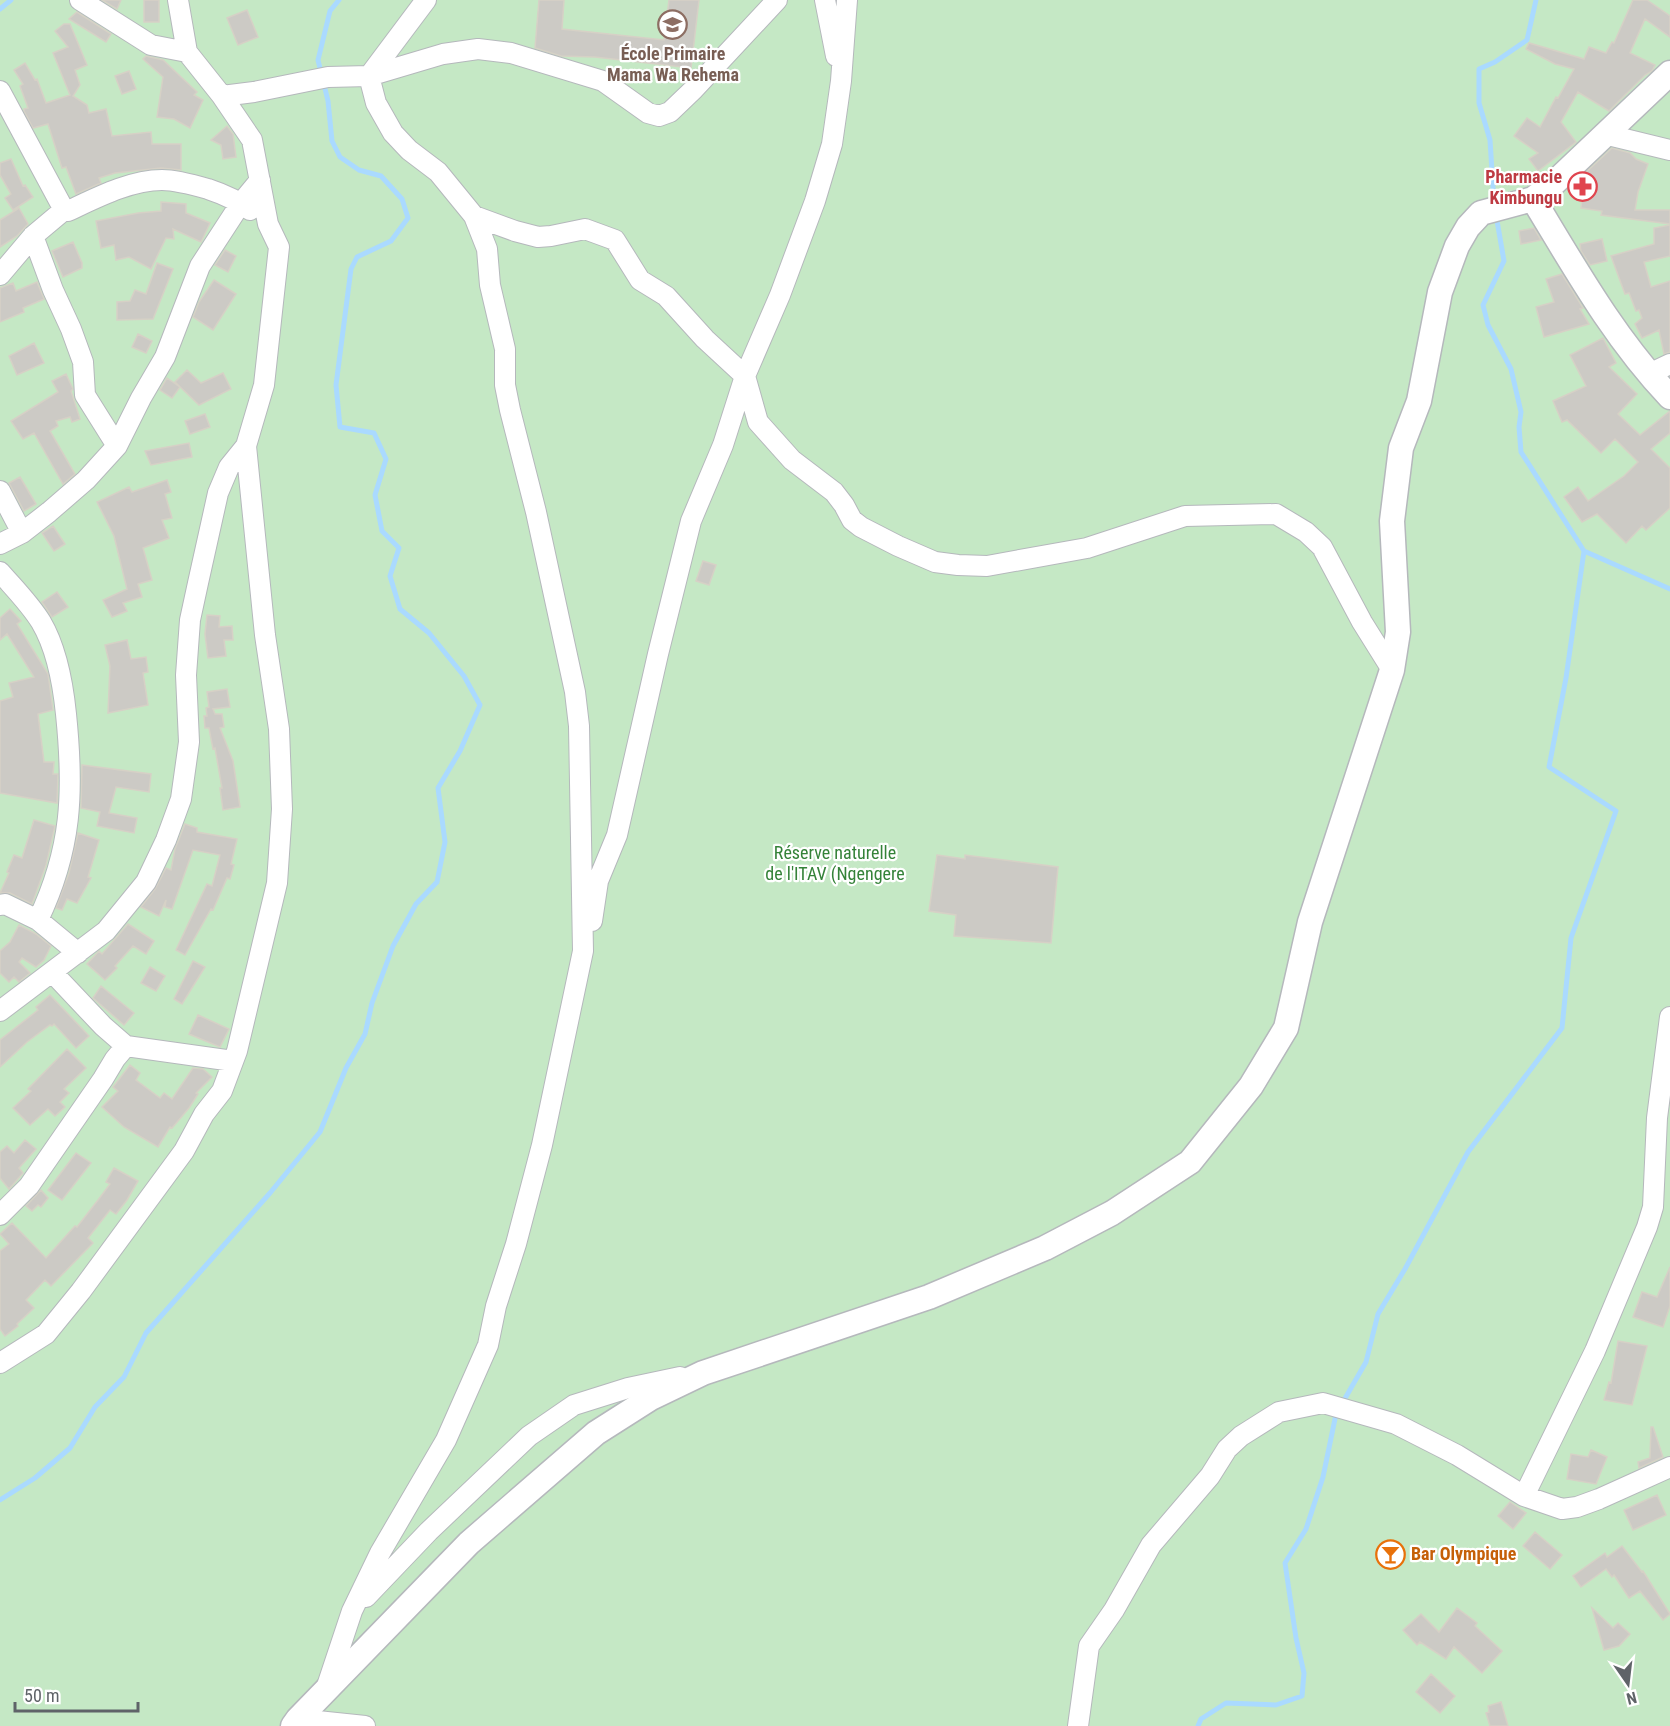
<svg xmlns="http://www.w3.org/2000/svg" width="1670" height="1726" font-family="'Roboto Condensed',sans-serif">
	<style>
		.green { fill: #c5e8c5 }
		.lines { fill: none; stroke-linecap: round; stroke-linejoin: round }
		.stream { stroke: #aadaff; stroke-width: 5 }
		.building { fill: #cccac5; stroke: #d6d1c6; stroke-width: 1.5 }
		.minor-casing { stroke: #b5b8bc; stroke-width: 22 }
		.tertiary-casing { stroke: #b5b8bc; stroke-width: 27 }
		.minor { stroke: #fff; stroke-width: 20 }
		.tertiary { stroke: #fff; stroke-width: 24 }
		.labels { text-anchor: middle; stroke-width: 4.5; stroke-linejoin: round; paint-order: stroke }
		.education-label { font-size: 18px; font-weight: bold; fill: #785e54; stroke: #fff }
		.health-label { font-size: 18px; font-weight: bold; fill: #be3a42; stroke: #fff; text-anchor: end }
		.park-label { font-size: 18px; fill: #348238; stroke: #fff }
		.food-label { font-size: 18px; font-weight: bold; fill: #c56008; stroke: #fff; text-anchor: start }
	</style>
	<rect width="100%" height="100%" fill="#f1efe8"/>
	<path class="green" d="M 0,0 L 1670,0 L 1670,1726 L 0,1726 Z"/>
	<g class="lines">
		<path class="stream" d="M 0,9 L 11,0
			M 1494,203 L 1490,140 L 1479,103 L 1479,69 L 1495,62 L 1527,40 L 1536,0
			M 1496,215 L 1504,261 L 1483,305 L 1488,325 L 1511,369 L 1521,412 L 1519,427 L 1521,452 L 1584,551 L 1670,589
			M 0,1500 L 35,1478 L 70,1448 L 95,1407 L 124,1377 L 146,1333 L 270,1193 L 320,1132 L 346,1068 L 365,1034 L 372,1003 L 393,946 L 416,904 L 437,882 L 445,842 L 438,788 L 460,751 L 480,705 L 464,676 L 429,633 L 400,609 L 390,576 L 399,548 L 382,531 L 375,495 L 386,459 L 374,433 L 340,427 L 336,385 L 351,269 L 357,257 L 391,241 L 408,218 L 402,199 L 381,176 L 359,170 L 340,157 L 332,141 L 328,101 L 318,60 L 330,11 L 339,0
			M 1198,1726 L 1201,1719 L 1226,1703 L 1276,1705 L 1302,1696 L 1304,1673 L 1296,1638 L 1285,1563 L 1306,1529 L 1323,1477 L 1336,1414 L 1366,1362 L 1378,1314 L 1405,1269 L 1468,1152 L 1562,1028 L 1571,938 L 1616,811 L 1549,767 L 1566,678 L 1584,551"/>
	</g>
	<path class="building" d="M 102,0 L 121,0 L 117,9 Z
		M 144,0 L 159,0 L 159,22 L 144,22 Z
		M 539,0 L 564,0 L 562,29 L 664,40 L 669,0 L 699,0 L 691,68 L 595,57 L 561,56 L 535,48 Z
		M 1633,0 L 1647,0 L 1670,16 L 1670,37 L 1645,19 L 1630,53 L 1655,65 L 1652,71 L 1645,75 L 1609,111 L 1578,92 L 1561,122 L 1576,142 L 1538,171 L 1529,159 L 1538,153 L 1514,136 L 1527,118 L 1540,127 L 1556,97 L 1558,98 L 1574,69 L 1555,64 L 1526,49 L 1529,43 L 1584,59 L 1589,47 L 1606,53 L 1612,42 L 1614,43 Z
		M 247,10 L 258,37 L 238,45 L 227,18 Z
		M 77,12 L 111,34 L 106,42 L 69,19 Z
		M 64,24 L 70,24 L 87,65 L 75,70 L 80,85 L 73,96 L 87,105 L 89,113 L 106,109 L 112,136 L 151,132 L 152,144 L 181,144 L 181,170 L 161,168 L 115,173 L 99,178 L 101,183 L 76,194 L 66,167 L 62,168 L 48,124 L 33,128 L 24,111 L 24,109 L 28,108 L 20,86 L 23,84 L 14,70 L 25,63 L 35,80 L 37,79 L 46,103 L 70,95 L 53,53 L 68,47 L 55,31 Z
		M 146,56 L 163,60 L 197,92 L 194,95 L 203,100 L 190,128 L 174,119 L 157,117 L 163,77 L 143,59 Z
		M 129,71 L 136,89 L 122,94 L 115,76 Z
		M 227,126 L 233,134 L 236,157 L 223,159 L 221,145 L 211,140 Z
		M 1612,148 L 1630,153 L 1636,159 L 1648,164 L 1638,192 L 1635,210 L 1670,210 L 1670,224 L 1601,215 L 1602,211 L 1581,208 L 1584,180 L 1581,177 Z
		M 11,159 L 23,186 L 25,185 L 33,197 L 13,210 L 5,198 L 11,194 L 0,175 L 0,163 Z
		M 161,202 L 186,204 L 186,213 L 210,223 L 201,242 L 173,229 L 174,239 L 166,238 L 151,269 L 129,257 L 116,260 L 114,245 L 101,248 L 96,221 L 138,213 L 161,211 Z
		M 19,208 L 28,224 L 17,236 L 0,247 L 0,220 Z
		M 1670,225 L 1670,256 L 1644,262 L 1651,287 L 1670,281 L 1670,352 L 1664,354 L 1659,330 L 1642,338 L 1635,324 L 1642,318 L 1639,310 L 1636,311 L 1629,293 L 1625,294 L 1611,256 L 1654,244 L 1654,228 Z
		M 1534,228 L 1541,240 L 1521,244 L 1519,231 Z
		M 1602,239 L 1607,261 L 1590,265 L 1581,251 L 1580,244 Z
		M 73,242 L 82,263 L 82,268 L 63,277 L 52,251 Z
		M 225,250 L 236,256 L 228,272 L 215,265 Z
		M 157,263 L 173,269 L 153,319 L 117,320 L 117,302 L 130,301 L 135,290 L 146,294 Z
		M 1562,274 L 1583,308 L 1580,309 L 1589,324 L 1544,337 L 1536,307 L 1554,302 L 1546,279 Z
		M 214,280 L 236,294 L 213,330 L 193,317 L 199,302 Z
		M 37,282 L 44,299 L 23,308 L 24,312 L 0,322 L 0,288 L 13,283 L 16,291 Z
		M 138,334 L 152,341 L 146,353 L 132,347 Z
		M 1603,338 L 1616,363 L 1609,367 L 1637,394 L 1618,414 L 1640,435 L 1670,411 L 1670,433 L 1651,449 L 1670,468 L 1670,508 L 1646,530 L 1642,526 L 1626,543 L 1597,514 L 1582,522 L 1564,497 L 1578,487 L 1588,501 L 1624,476 L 1638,462 L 1615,439 L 1601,453 L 1567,420 L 1562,422 L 1553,401 L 1586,386 L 1570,355 Z
		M 34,343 L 44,363 L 17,375 L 9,356 Z
		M 187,370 L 201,383 L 223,373 L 231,389 L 199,405 L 175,382 Z
		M 66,374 L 73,389 L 71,391 L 80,419 L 72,422 L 70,417 L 56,421 L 58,426 L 50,431 L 75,474 L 63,484 L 34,433 L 23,439 L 11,421 L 58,392 L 52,381 Z
		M 167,378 L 180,387 L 172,398 L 160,390 Z
		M 205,414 L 210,427 L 190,434 L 185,421 Z
		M 189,443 L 192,457 L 151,465 L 145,451 Z
		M 20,477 L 36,504 L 24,511 L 9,483 Z
		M 167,480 L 171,492 L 165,494 L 172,518 L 162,520 L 169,538 L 143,548 L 152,580 L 138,584 L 142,597 L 123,603 L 127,611 L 112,617 L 103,600 L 127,589 L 114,536 L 97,502 L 129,487 L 132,492 Z
		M 53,526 L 65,544 L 54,551 L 42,533 Z
		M 703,561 L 716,565 L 709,585 L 696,581 Z
		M 57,592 L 68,607 L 52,617 L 42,602 Z
		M 10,609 L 21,621 L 17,624 L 48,674 L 53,710 L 38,714 L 44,762 L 54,762 L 53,774 L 58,774 L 57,803 L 0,793 L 0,701 L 13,697 L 9,683 L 34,677 L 7,634 L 0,640 L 0,618 Z
		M 207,615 L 220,616 L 219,627 L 232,626 L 233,640 L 224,640 L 226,656 L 208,658 L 205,634 Z
		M 127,640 L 131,659 L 146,657 L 148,672 L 143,673 L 148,705 L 108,713 L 110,666 L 105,645 Z
		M 227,689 L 230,707 L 213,709 L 215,714 L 222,714 L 224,727 L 220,728 L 233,761 L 240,807 L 223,810 L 220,788 L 222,788 L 215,748 L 213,749 L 209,728 L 205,728 L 204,716 L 207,716 L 206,708 L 209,707 L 207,692 Z
		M 82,765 L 151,774 L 149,792 L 116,787 L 109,813 L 137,818 L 134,833 L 97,826 L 100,812 L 81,808 Z
		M 34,820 L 55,826 L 46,865 L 32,904 L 10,893 L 0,893 L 9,873 L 7,872 L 14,855 L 22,858 Z
		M 185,824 L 197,828 L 197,832 L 237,839 L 231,864 L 234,865 L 230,879 L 227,878 L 213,910 L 211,909 L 185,955 L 176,950 L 207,884 L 212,886 L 220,855 L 193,850 L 172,909 L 165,907 L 166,900 L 159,916 L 141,907 L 155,889 L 166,868 L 171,870 L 175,849 Z
		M 78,833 L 99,840 L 88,877 L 91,878 L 77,903 L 67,899 L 62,910 L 56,908 L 69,873 Z
		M 937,855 L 965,859 L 965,855 L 1058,867 L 1051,943 L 954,936 L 956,915 L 929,911 Z
		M 128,924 L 154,941 L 146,954 L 133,946 L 115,966 L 117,968 L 105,980 L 87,964 L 99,951 L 102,954 Z
		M 19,925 L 36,934 L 51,946 L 44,960 L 36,967 L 22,958 L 19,962 L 30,973 L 19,982 L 14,977 L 9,982 L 0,973 L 0,951 L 10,942 Z
		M 193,961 L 205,967 L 182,1004 L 174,999 Z
		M 150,967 L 165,976 L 156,991 L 141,983 Z
		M 101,986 L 134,1013 L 124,1025 L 93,998 Z
		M 50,995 L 89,1036 L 76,1048 L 54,1024 L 52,1026 L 50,1025 L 27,1042 L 0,1067 L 0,1040 L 38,1010 L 36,1007 Z
		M 198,1015 L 229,1029 L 220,1047 L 189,1034 Z
		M 67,1049 L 86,1068 L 64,1089 L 69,1093 L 60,1102 L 65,1107 L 55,1116 L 48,1109 L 30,1125 L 13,1108 L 31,1091 L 28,1089 Z
		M 130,1065 L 140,1073 L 136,1080 L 160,1098 L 164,1093 L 172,1099 L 193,1068 L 203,1069 L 212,1077 L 196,1093 L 198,1094 L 189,1108 L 172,1128 L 170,1127 L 158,1147 L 124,1127 L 102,1107 L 118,1091 L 113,1087 Z
		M 25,1140 L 36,1149 L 19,1168 L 23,1173 L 9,1189 L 0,1178 L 0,1152 L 7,1146 L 14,1153 Z
		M 76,1153 L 91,1163 L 62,1200 L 48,1190 Z
		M 114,1168 L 138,1181 L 127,1200 L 116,1214 L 110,1210 L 88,1238 L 93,1243 L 51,1286 L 45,1280 L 26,1300 L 34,1308 L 17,1324 L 18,1326 L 5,1336 L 0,1329 L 0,1251 L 9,1244 L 0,1234 L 12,1223 L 46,1258 L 75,1226 L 77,1227 L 98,1200 L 110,1184 L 106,1182 Z
		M 41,1190 L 48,1198 L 41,1207 L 38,1205 L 32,1211 L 26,1206 Z
		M 1670,1267 L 1670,1306 L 1663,1327 L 1633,1317 L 1642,1292 L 1657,1297 Z
		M 1618,1341 L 1647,1346 L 1632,1405 L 1604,1400 L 1609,1382 L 1611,1383 Z
		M 1651,1427 L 1653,1427 L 1663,1457 L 1639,1468 L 1638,1462 L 1650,1458 Z
		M 1591,1450 L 1607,1457 L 1596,1484 L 1567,1479 L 1571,1454 L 1588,1457 Z
		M 1657,1495 L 1666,1515 L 1633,1530 L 1624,1510 Z
		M 1510,1502 L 1526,1513 L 1513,1529 L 1498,1516 Z
		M 1535,1532 L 1562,1555 L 1550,1569 L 1523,1546 Z
		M 1622,1546 L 1642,1572 L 1643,1571 L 1670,1614 L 1663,1620 L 1640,1591 L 1629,1598 L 1614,1575 L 1612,1577 L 1606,1569 L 1581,1587 L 1573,1576 L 1605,1553 L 1607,1557 Z
		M 1457,1608 L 1477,1623 L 1475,1626 L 1502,1651 L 1482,1673 L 1454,1647 L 1446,1659 L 1420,1642 L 1417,1645 L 1403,1630 L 1421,1614 L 1439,1632 Z
		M 1592,1608 L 1613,1628 L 1618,1623 L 1630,1634 L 1619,1646 L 1604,1650 Z
		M 1431,1674 L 1455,1696 L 1440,1713 L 1416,1692 Z
		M 1501,1702 L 1508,1726 L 1490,1726 L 1486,1713 L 1489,1712 L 1488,1706 Z"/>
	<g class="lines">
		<defs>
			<path id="minor" d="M 80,0 L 151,45 L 187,52
				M 825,0 L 836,56
				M 369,76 L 443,54 L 478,49 L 511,53 L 603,81 L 648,113 L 659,116 L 670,112 L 694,89 L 777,0
				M 369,76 L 426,0
				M 0,91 L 64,210
				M 222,96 L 254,92 L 328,77 L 369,76 L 376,103 L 393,133 L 409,150 L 438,172 L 474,216 L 487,249 L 490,285 L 505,349 L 505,385 L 510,410 L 536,512 L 575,692 L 579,726 L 583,951 L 542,1145 L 516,1244 L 496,1306 L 488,1345 L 446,1440 L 380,1553 L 352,1611 L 326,1689
				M 1604,134 L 1670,150
				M 474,216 L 515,231 L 538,237 L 551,236 L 585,229 L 615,240 L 640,280 L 666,296 L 705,339 L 745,376 L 758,422 L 792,460 L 834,492 L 844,505 L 852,520 L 861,527 L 898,546 L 935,562 L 958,565 L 987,566 L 1087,548 L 1185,516 L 1276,514 L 1306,532 L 1322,547 L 1362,622 L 1392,670
				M 33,236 L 53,290 L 71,329 L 83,362 L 85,395 L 117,446
				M 0,275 L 33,236 L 64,210 L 68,211 C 96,198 130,180 162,180 C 176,180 194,185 208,189 C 223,194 237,200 250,210
				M 1649,374 L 1670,364
				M 0,491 L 22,533
				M 0,544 L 22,533 L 49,512 L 86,480 L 117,446 L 141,398 L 165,357 L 200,266 L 241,203 L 260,180
				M 0,572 C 14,588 30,604 41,622 C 57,649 63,684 66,714 C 74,792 72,849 38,920
				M 0,905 L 5,904 L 38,920 L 78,953
				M 592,921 L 598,881 L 617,835 L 658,654 L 691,521 L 723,445 L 745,376 L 780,295 L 815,201 L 832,144 L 841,81 L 847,0
				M 0,1011 L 106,931 L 146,882 L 166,840 L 181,799 L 189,742 L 186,675 L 190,620 L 198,583 L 218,493 L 229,467 L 246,446
				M 126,1046 L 233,1061
				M 0,1215 L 29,1186 L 103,1079 L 115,1059 L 126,1046 L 103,1026 L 52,972
				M 0,1363 L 46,1334 L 81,1291 L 184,1151 L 204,1114 L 222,1091 L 237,1051 L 277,883 L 282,809 L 279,729 L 265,635 L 246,446 L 264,385 L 279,247 L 268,224 L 252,140 L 222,96 L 187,52 L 178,0
				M 1524,1496 L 1595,1351 L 1647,1227 L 1653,1207 L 1657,1118 L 1670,1017
				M 366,1597 L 429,1531 L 529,1436 L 574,1405 L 628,1388 L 680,1377
				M 298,1719 L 365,1726
				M 1078,1726 L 1089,1646 L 1114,1610 L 1151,1545 L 1210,1476 L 1227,1449 L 1241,1436 L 1279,1412 L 1323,1403 L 1396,1424 L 1457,1455 L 1524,1496 L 1562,1509 L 1577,1507 L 1599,1499 L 1670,1467"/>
			<path id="tertiary" d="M 1533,199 C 1575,268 1614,338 1670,397
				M 293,1726 L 298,1719 L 469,1543 L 596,1433 L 651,1398 L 703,1373 L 929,1297 L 1045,1248 L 1112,1213 L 1190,1162 L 1251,1086 L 1286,1028 L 1310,922 L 1392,670 L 1398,632 L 1392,521 L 1401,448 L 1419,401 L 1440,292 L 1457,246 L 1468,227 L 1481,213 L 1533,199 L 1552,185 L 1670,73"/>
		</defs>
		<use href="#minor" class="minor-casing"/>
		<use href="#tertiary" class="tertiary-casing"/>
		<use href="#minor" class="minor"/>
		<use href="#tertiary" class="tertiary"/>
	</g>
	<defs>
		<symbol id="school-ring" viewBox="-11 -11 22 22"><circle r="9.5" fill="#fff" stroke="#8d6e63" stroke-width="1.5"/><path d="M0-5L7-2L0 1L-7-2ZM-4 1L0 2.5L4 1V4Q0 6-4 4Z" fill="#8d6e63"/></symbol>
		<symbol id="pharmacy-ring" viewBox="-11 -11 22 22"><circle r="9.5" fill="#fff" stroke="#e0444e" stroke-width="1.5"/><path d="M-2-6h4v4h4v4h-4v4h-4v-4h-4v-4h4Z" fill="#e0444e"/></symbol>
		<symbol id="bar-ring" viewBox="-11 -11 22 22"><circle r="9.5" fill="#fff" stroke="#e8710a" stroke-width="1.5"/><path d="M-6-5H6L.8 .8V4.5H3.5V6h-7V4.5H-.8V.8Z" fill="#e8710a"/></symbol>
	</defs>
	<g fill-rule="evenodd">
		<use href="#school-ring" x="656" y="8" width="33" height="33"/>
		<use href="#pharmacy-ring" x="1566" y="170" width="33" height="33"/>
		<use href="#bar-ring" x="1374" y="1538" width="33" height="33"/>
	</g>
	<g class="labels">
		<g class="education-label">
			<text x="673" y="60">École Primaire<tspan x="673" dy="21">Mama Wa Rehema</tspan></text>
		</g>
		<g class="health-label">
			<text x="1562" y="183">Pharmacie<tspan x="1562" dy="21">Kimbungu</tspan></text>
		</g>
		<g class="park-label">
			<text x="835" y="859">Réserve naturelle<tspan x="835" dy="21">de l'ITAV (Ngengere</tspan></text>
		</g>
		<g class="food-label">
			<text x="1411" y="1560">Bar Olympique</text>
		</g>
	</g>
	<g transform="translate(1628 1684) rotate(166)" stroke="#ffffff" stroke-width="4.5" paint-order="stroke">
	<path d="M0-4.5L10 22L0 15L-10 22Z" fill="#5f6368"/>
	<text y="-9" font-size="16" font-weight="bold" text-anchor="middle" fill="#5f6368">N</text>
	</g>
	<path d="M15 1702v9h123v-9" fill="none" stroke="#5f6368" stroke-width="3"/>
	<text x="24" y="1702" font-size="18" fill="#5f6368" stroke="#ffffff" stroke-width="4.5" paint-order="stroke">50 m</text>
</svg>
